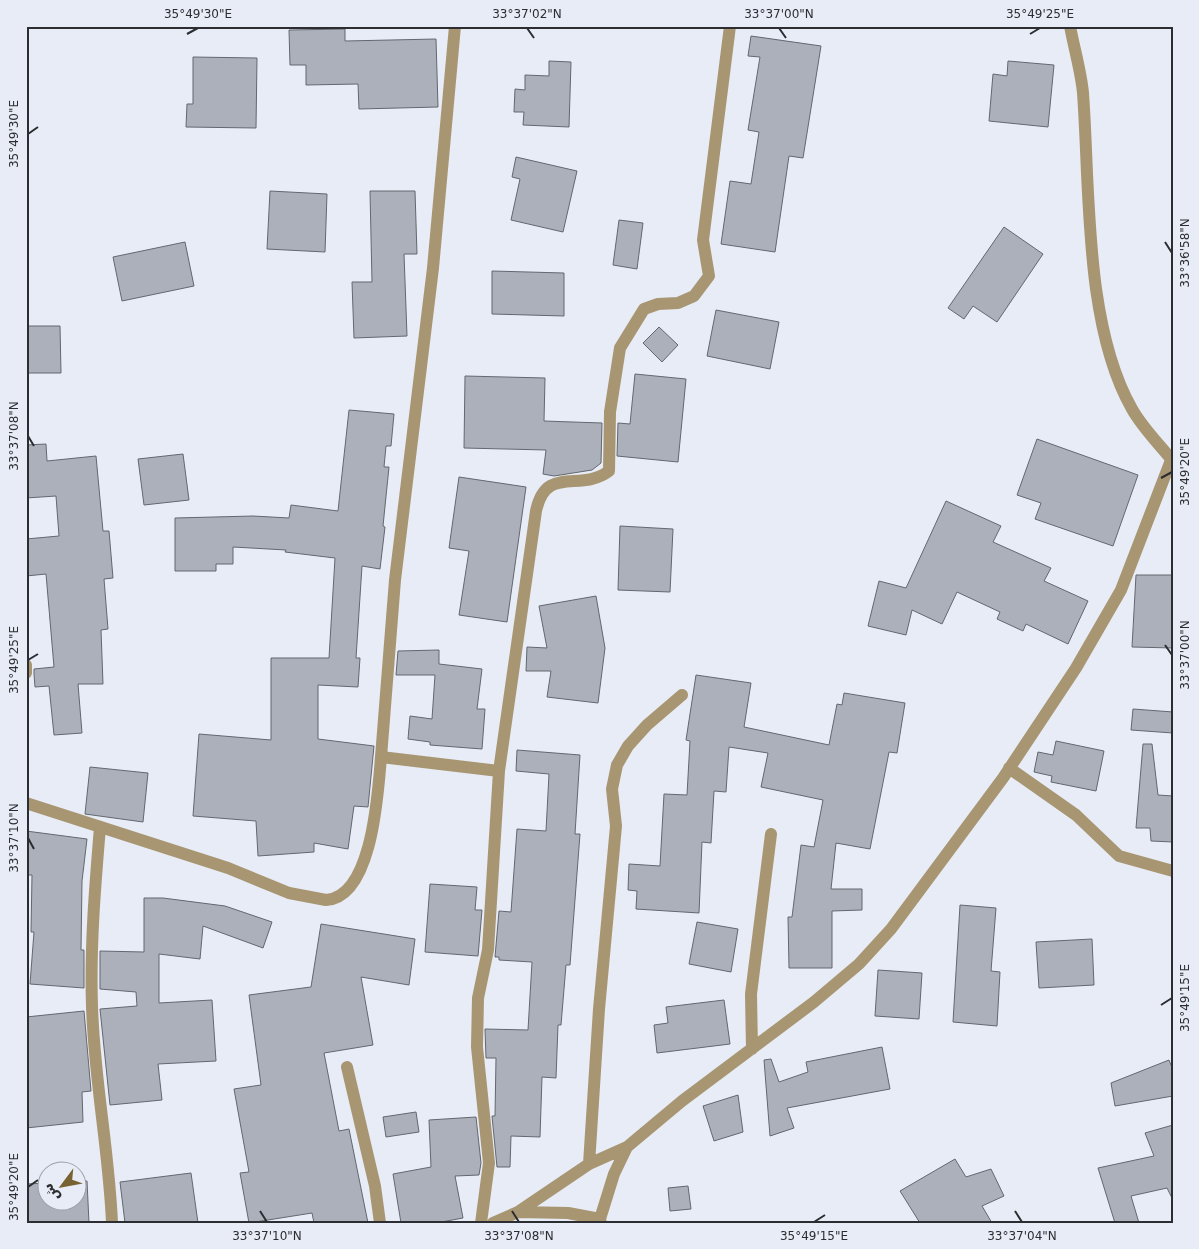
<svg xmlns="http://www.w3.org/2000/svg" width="1199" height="1249" font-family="'DejaVu Sans',Vazirmatn,sans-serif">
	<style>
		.building { fill: #acb0ba; stroke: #63676f }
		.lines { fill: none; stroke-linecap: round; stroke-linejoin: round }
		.minor { stroke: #a89672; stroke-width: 12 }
		.ticks { fill: none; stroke: #2b2d31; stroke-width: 2 }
		.neatline { fill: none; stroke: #2b2d31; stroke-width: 2 }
		.ticks-label { font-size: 12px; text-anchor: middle; fill: #2b2d31 }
	</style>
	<rect width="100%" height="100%" fill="#e7ecf6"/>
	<path class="building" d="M 345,29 L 345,41 L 436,39 L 438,107 L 359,109 L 358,84 L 306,85 L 306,65 L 290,65 L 289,30 Z
		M 751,36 L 821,46 L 803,158 L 789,156 L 775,252 L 721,244 L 730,181 L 751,184 L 759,132 L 748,130 L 760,57 L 748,56 Z
		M 193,57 L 257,58 L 256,128 L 186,127 L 187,104 L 193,104 Z
		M 549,61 L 571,62 L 569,127 L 523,125 L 524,112 L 514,112 L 515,89 L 525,90 L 525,75 L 549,76 Z
		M 1008,61 L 1054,65 L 1048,127 L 989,121 L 993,74 L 1007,76 Z
		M 516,157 L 577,171 L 563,232 L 511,220 L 520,179 L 512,177 Z
		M 270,191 L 327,194 L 325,252 L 267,249 Z
		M 370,191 L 415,191 L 417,254 L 404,254 L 407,336 L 354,338 L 352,282 L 372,282 Z
		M 619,220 L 643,223 L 637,269 L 613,265 Z
		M 1004,227 L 1043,254 L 997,322 L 973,306 L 964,319 L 948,308 Z
		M 185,242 L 194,286 L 122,301 L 113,257 Z
		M 492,271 L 564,273 L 564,316 L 492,314 Z
		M 716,310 L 779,322 L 770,369 L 707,356 Z
		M 26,326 L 60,326 L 61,373 L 26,373 Z
		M 659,327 L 678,345 L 662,362 L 643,343 Z
		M 635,374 L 686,379 L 678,462 L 617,456 L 618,423 L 630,424 Z
		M 465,376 L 545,378 L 544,421 L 602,423 L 601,463 L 592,470 L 554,476 L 543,474 L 546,450 L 464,448 Z
		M 349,410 L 394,414 L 391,446 L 386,446 L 384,467 L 389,467 L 383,526 L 385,527 L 380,569 L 362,566 L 356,658 L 360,658 L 358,687 L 318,685 L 318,739 L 374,746 L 368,807 L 354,806 L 348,849 L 314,843 L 314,852 L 258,856 L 256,821 L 193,816 L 199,734 L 271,740 L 271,658 L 329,658 L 335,558 L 285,552 L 286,550 L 233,547 L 233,564 L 216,564 L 216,571 L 175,571 L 175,518 L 253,516 L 289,518 L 291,505 L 338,511 Z
		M 1037,439 L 1138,475 L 1113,546 L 1035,519 L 1041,503 L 1017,495 Z
		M 46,444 L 47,461 L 96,456 L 103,531 L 109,531 L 113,578 L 104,579 L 108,629 L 101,630 L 103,684 L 78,684 L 82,733 L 54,735 L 49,686 L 35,687 L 34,674 L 34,669 L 54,667 L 46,574 L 26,576 L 26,539 L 59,536 L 56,496 L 26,498 L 26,445 Z
		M 183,454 L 189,500 L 144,505 L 138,459 Z
		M 459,477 L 526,487 L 507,622 L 459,615 L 469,551 L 449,548 Z
		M 946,501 L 1001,526 L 993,542 L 1051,568 L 1044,581 L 1088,601 L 1068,644 L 1026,624 L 1023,631 L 997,619 L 1000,612 L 957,592 L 942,624 L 912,610 L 906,635 L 868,626 L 879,581 L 906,588 Z
		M 620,526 L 673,529 L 670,592 L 618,590 Z
		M 1136,575 L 1173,575 L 1173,648 L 1132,647 Z
		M 596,596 L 605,648 L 598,703 L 547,697 L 551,671 L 526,671 L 527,647 L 547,648 L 539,606 Z
		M 439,650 L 439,664 L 482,669 L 477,709 L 485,709 L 482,749 L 430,745 L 430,742 L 408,739 L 410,716 L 432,719 L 435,675 L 396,675 L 398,651 Z
		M 696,675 L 751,683 L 744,727 L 829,745 L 837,704 L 842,705 L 844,693 L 905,703 L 897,753 L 889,752 L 870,849 L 836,843 L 831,889 L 862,889 L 862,910 L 832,911 L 832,968 L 789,968 L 788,917 L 792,917 L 801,845 L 814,847 L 823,800 L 761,787 L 768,753 L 729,747 L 726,792 L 714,791 L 711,843 L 702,842 L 699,913 L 636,909 L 637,891 L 628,890 L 629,864 L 660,866 L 664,794 L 687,795 L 690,741 L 686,740 Z
		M 1133,709 L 1173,712 L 1173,733 L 1131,730 Z
		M 1056,741 L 1104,751 L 1096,791 L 1051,782 L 1052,776 L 1034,772 L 1038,752 L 1053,755 Z
		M 1143,744 L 1152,744 L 1158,795 L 1173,796 L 1173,842 L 1151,841 L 1150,828 L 1136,828 Z
		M 517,750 L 580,755 L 575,834 L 580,834 L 570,965 L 566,965 L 561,1025 L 558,1025 L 556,1078 L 542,1077 L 540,1137 L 511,1136 L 510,1167 L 497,1167 L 492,1116 L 495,1116 L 496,1058 L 486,1058 L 485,1029 L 528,1030 L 532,962 L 499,960 L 499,957 L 495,957 L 499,911 L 511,912 L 517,829 L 546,831 L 549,774 L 516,771 Z
		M 90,767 L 148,773 L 143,822 L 85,814 Z
		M 26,831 L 87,839 L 82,881 L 81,950 L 84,950 L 84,988 L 30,984 L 34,932 L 31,932 L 32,875 L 26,875 Z
		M 430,884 L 477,887 L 475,910 L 482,910 L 478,956 L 425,952 Z
		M 144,898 L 163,898 L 225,906 L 272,922 L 263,948 L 203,926 L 200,959 L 159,954 L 159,1003 L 212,1000 L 216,1061 L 158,1064 L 162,1100 L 110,1105 L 100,1009 L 137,1006 L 136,992 L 100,989 L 100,951 L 144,952 Z
		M 960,905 L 996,908 L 991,971 L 1000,972 L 997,1026 L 953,1022 Z
		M 697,922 L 738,929 L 731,972 L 689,964 Z
		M 321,924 L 415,939 L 409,985 L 361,977 L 373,1045 L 324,1053 L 339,1131 L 349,1129 L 368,1223 L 314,1223 L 312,1213 L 249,1223 L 240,1173 L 249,1172 L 234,1089 L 261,1085 L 249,995 L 311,987 Z
		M 1092,939 L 1094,985 L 1039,988 L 1036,942 Z
		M 878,970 L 922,973 L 919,1019 L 875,1016 Z
		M 724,1000 L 730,1044 L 657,1053 L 654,1025 L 668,1023 L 666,1007 Z
		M 84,1011 L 91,1091 L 82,1092 L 83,1122 L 26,1128 L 26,1017 Z
		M 882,1047 L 890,1089 L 787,1108 L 794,1128 L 770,1136 L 764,1060 L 771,1059 L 779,1082 L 808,1072 L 806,1062 Z
		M 1169,1060 L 1173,1070 L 1173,1096 L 1115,1106 L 1111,1083 Z
		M 738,1095 L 743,1132 L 714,1141 L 703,1106 Z
		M 416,1112 L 419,1132 L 386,1137 L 383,1117 Z
		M 476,1117 L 481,1163 L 479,1175 L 455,1176 L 463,1218 L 436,1223 L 401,1223 L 393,1174 L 431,1167 L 429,1120 Z
		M 1173,1125 L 1173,1200 L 1167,1188 L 1131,1196 L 1139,1223 L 1115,1223 L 1098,1168 L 1154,1156 L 1145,1133 Z
		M 955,1159 L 966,1177 L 991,1169 L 1004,1196 L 982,1206 L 992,1223 L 920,1223 L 900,1191 Z
		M 191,1173 L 198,1223 L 125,1223 L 120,1182 Z
		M 78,1181 L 87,1181 L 89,1223 L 26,1223 L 26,1184 L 48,1183 L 48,1202 L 78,1202 Z
		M 688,1186 L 691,1209 L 670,1211 L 668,1188 Z"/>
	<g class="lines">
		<path class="minor" d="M 1070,26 C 1074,48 1081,71 1083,93 C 1090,188 1084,325 1132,409 C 1142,427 1158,443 1171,459
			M 26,665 L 26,673
			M 381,757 L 395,580 L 433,268 L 455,26
			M 1009,768 L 1076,815 L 1119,856 L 1173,871
			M 26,803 L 228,868 L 289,893 L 326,900 C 373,897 378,791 381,757 L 499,771
			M 100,827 C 95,887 90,947 92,1006 C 94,1079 109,1150 112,1223
			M 752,1049 L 751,994 L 771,834
			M 347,1067 L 375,1186 L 380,1223
			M 589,1164 L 599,1009 L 616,826 L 612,789 L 617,765 L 628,746 L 647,725 L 682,695
			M 518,1212 L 568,1213 L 600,1219
			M 481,1223 L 489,1163 L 477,1047 L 478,998 L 488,950 L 499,771 L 536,511 C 546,464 580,493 609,471 L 610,412 L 620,348 L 644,309 L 658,304 L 678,303 L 694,296 L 709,276 L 703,240 L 730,26
			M 493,1223 L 518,1212 L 589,1164 L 627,1147 L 682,1101 L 814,1002 L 859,964 L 891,929 L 1003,778 L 1076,668 L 1121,590 L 1173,455
			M 601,1223 L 600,1219 L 614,1174 L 627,1147"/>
	</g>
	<path class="ticks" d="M 527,28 L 534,38M 779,28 L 786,38M 187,34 L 198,28M 1030,34 L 1040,28M 28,134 L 38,127M 1165,242 L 1172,253M 28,436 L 34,446M 1161,478 L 1172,472M 1165,645 L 1172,655M 28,660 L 38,654M 28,838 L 34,849M 1161,1005 L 1172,998M 28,1187 L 38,1180M 260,1211 L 267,1222M 512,1211 L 519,1222M 1015,1211 L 1022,1222M 814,1222 L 825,1215"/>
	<rect width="1199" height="1249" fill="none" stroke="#e7ecf6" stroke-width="55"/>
	<g transform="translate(62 1186) rotate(238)"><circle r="24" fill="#e7ecf6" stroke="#9ca0a7"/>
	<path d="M0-4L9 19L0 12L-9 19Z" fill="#786231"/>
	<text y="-8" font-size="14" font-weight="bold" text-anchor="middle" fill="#2b2d31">ش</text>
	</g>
	<rect x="28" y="28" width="1144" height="1194" class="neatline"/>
	<g class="ticks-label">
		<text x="198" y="18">35°49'30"E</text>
		<text x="527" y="18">33°37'02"N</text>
		<text x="779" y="18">33°37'00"N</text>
		<text x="1040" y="18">35°49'25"E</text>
		<text transform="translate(14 134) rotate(-90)" y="4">35°49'30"E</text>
		<text transform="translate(1185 253) rotate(-90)" y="4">33°36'58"N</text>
		<text transform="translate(14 436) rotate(-90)" y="4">33°37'08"N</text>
		<text transform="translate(1185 472) rotate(-90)" y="4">35°49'20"E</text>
		<text transform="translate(1185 655) rotate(-90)" y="4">33°37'00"N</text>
		<text transform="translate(14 660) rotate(-90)" y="4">35°49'25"E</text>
		<text transform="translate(14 838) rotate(-90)" y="4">33°37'10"N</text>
		<text transform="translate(1185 998) rotate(-90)" y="4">35°49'15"E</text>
		<text transform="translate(14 1187) rotate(-90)" y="4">35°49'20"E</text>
		<text x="267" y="1240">33°37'10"N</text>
		<text x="519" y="1240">33°37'08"N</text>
		<text x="814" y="1240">35°49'15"E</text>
		<text x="1022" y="1240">33°37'04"N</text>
	</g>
</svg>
